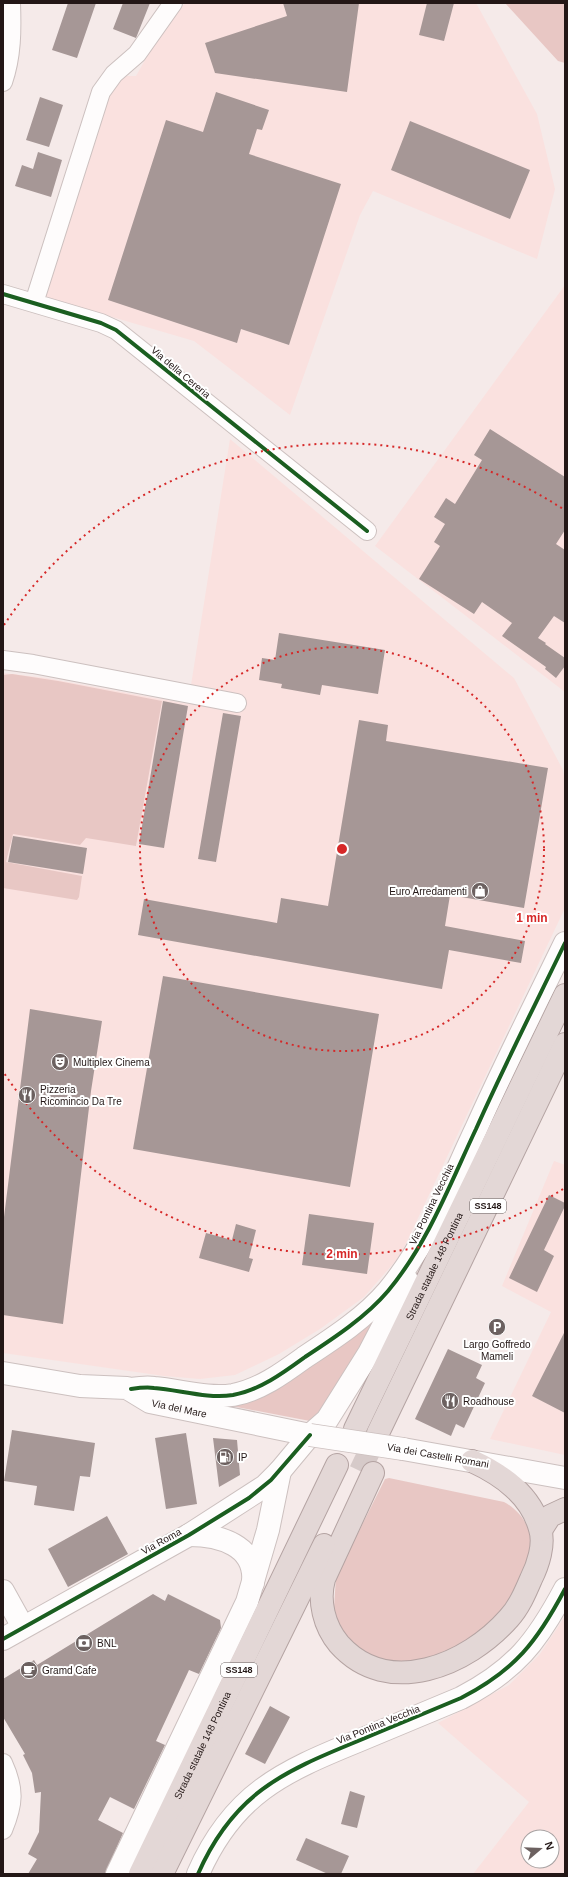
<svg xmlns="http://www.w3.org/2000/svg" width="568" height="1877" font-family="Arial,sans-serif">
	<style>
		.built { fill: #fae1df; fill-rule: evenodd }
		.green { fill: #e8c7c4 }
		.building { fill: #a69796 }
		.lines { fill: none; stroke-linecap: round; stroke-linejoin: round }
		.highway-tunnel { stroke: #d6cac9; stroke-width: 22; stroke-dasharray: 22 11; stroke-linecap: butt }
		.street-casing { stroke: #ccc0bf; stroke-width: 20 }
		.secondary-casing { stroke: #ccc0bf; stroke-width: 24 }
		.highway-casing { stroke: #b4a3a2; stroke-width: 24 }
		.street { stroke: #fefcfc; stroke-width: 18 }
		.secondary { stroke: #fefcfc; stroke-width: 22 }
		.highway { stroke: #e3d7d6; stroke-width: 22 }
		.secondary-bridge-casing { stroke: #ccc0bf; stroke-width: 24; stroke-linecap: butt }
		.secondary-bridge { stroke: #fefcfc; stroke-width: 22 }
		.cycleway-casing { stroke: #fff; stroke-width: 6 }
		.cycleway { stroke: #1b5e20; stroke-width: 4 }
		.ring { fill: none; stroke: #d62828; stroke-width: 2; stroke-dasharray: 2 4 }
		.labels { text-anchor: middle; stroke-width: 4; stroke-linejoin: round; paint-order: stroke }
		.shield { fill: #fff; stroke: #655d5c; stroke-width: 1 }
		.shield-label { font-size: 9px; font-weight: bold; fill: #231716 }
		.street-label { font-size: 10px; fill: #231716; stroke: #fff }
		.poi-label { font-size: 10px; fill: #231716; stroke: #fff; text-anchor: start }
		.centre { fill: #d62828; stroke: #fff; stroke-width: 2 }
		.ring-label { font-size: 12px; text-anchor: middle; font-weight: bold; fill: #d62828; stroke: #fff; stroke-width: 4; stroke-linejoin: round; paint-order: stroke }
	</style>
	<rect width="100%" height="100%" fill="#f5eae9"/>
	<path class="built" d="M 185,3 L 476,3 L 537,114 L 555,189 L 537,259 L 373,191 L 360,215 L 290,415 L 194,341 L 44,297 L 107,90 L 118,80 L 126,76 L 136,76 L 154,44 Z
		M 565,285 L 565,692 L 375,546 Z
		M 230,439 L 514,678 L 563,770 L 565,782 L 565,908 L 400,1256 L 364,1297 L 320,1329 L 279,1354 L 235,1375 L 200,1379 L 164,1376 L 3,1353 L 3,673 L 46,678 L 188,704 Z
		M 554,1161 L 565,1165 L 565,1455 L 490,1439 L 551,1312 L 502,1286 Z
		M 565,1616 L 565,1874 L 473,1874 L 529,1802 L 438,1723 L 509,1685 L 540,1654 ZM 528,1837 L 552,1837 L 552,1861 L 528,1861 Z"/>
	<path class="green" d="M 505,3 L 565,3 L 565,63 L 558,61 Z
		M 12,674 L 58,681 L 162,701 L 136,846 L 86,838 L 80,845 L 13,834 L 6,862 L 82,876 L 79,897 L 77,900 L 3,888 L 3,675 Z
		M 389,1303 L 323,1407 L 310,1421 L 226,1405 Z
		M 389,1478 L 504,1502 C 521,1511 527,1525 535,1541 L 518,1591 L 475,1641 L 401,1667 L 357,1650 L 341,1630 L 334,1608 L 336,1577 L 385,1479 Z"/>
	<path class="building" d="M 68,3 L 96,3 L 77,58 L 52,50 Z
		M 123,3 L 150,3 L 136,38 L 113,29 Z
		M 283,3 L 359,3 L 347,92 L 215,73 L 205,43 L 287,16 Z
		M 427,3 L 454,3 L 444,41 L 419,35 Z
		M 216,92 L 269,110 L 262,130 L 257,129 L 249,154 L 341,184 L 289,345 L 241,329 L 237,343 L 108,300 L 166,120 L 203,132 Z
		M 40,97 L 63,105 L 49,147 L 26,140 Z
		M 410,121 L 530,170 L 510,219 L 391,170 Z
		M 38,152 L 62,160 L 51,197 L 15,186 L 22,165 L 33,169 Z
		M 490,429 L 565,477 L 565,530 L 556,544 L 565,550 L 565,623 L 554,616 L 538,638 L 546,643 L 545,644 L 565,658 L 565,666 L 556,678 L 545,669 L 546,667 L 502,636 L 512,623 L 482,602 L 474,614 L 419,579 L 440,546 L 434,542 L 445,524 L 434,517 L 446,498 L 455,504 L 482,460 L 474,455 Z
		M 279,633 L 385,650 L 378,694 L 322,685 L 320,695 L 281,688 L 282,684 L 259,680 L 262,658 L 275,660 Z
		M 163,701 L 188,706 L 164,848 L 139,844 Z
		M 223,713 L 241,716 L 216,862 L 198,859 Z
		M 359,720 L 388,725 L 386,741 L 548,768 L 524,908 L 450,895 L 445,926 L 525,941 L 521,963 L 449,950 L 442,989 L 138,935 L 144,899 L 277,923 L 281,898 L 328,906 Z
		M 13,836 L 87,848 L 83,874 L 8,862 Z
		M 163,976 L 379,1014 L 350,1187 L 133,1149 Z
		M 30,1009 L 102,1021 L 91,1091 L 63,1324 L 3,1315 L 3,1225 Z
		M 549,1195 L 565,1203 L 565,1206 L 544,1250 L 554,1256 L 537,1292 L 509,1278 Z
		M 309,1214 L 374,1223 L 367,1274 L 302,1265 Z
		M 236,1224 L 256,1230 L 249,1258 L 253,1259 L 249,1272 L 199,1258 L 206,1233 L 232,1240 Z
		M 565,1331 L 565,1413 L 532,1396 Z
		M 448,1349 L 482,1365 L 476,1378 L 485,1383 L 464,1428 L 456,1424 L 451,1436 L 415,1419 Z
		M 12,1430 L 95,1443 L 90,1477 L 80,1476 L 74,1511 L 34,1505 L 37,1486 L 4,1481 Z
		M 186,1433 L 197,1504 L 166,1509 L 155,1438 Z
		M 213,1438 L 237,1440 L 240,1475 L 219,1487 Z
		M 107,1516 L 128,1554 L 68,1587 L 48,1549 Z
		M 153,1594 L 165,1601 L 168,1594 L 220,1620 L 221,1628 L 199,1674 L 189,1670 L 156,1741 L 165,1745 L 134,1809 L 110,1797 L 98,1820 L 123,1833 L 105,1874 L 28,1874 L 37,1859 L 28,1854 L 39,1832 L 41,1792 L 35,1793 L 32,1773 L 23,1755 L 25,1754 L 3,1717 L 3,1679 L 34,1660 L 37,1665 Z
		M 270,1706 L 290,1717 L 265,1764 L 245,1754 Z
		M 350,1791 L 365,1796 L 357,1828 L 341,1824 Z
		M 306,1838 L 349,1856 L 341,1874 L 328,1874 L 296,1860 Z"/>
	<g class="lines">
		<path class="highway-tunnel" d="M 360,1471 L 378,1433"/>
		<defs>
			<path id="street" d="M 3,82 C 12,56 12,30 11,3
				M 3,294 L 101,323 L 116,330 L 367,531
				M 34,303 L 101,92 L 114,74 L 137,54 L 173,3
				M 3,660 L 33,664 L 237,703
				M 3,1763 C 15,1789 14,1804 3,1830"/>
			<g id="secondary">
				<path id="s1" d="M 3,1373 L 80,1386 L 127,1388 L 150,1402 L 310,1435"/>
				<path d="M 131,1389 C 138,1388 147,1387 154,1388 C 180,1390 207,1399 233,1395 C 260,1390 283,1373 305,1357 C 334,1338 366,1317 388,1291 C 428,1243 450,1184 476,1129 C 504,1066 535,1005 565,943"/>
				<path d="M 403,1449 L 565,1478"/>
				<path d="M 189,1535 C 219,1535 257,1545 253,1583"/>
				<path d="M 3,1591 L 23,1627"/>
				<path d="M 3,1639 L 189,1535 L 265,1486 L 280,1471 L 310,1435 L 327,1420 L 369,1353 L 407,1280"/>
				<path d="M 117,1874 L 247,1602 L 268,1530 L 280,1471"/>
				<path d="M 198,1874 C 233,1794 282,1772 358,1741 C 392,1727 427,1712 461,1698 C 515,1670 537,1642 565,1589"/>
			</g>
			<g id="highway">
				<path id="s2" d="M 355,1429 L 565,995"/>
				<path d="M 378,1433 L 565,1044"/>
				<path d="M 373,1473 L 324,1579 C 318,1601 324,1626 339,1644 C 388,1699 468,1665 509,1618 C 519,1607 525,1593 531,1579 C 538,1565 545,1544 540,1529 C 531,1495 502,1475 472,1461"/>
				<path d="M 541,1530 L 550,1516 L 565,1509"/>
				<path id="s3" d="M 140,1874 L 337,1465"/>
				<path d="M 162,1874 L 324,1545"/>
			</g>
		</defs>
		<use href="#street" class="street-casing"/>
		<use href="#secondary" class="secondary-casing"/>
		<use href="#highway" class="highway-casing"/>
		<use href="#street" class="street"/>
		<use href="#secondary" class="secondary"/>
		<use href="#highway" class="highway"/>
		<defs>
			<path id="secondary-bridge" d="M 310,1435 L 403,1449"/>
		</defs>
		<use href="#secondary-bridge" class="secondary-bridge-casing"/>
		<use href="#secondary-bridge" class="secondary-bridge"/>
		<defs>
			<path id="cycleway" d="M 3,294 L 101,323 L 116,330 L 367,531
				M 131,1389 C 138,1388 147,1387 154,1388 C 180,1390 207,1399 233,1395 C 260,1390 283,1373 305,1357 C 334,1338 366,1317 388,1291 C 428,1243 450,1184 476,1129 C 504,1066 535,1005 565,943
				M 3,1639 L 189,1535 L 249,1498 L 271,1480 L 310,1435
				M 198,1874 C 233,1794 282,1772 358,1741 C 392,1727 427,1712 461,1698 C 515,1670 537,1642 565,1589"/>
		</defs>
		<use href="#cycleway" class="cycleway-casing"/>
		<use href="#cycleway" class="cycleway"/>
	</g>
	<g class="ring">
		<circle cx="342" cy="849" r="202"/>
		<path d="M563 1189A405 405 0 0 1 4 1073M4 625A405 405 0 0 1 563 509"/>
	</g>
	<defs>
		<symbol id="shop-disc" viewBox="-11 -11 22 22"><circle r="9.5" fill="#6c6160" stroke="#fff"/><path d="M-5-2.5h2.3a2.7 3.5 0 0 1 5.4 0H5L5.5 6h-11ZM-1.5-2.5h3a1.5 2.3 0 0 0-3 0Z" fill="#fff"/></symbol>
		<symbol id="theatre-disc" viewBox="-11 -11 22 22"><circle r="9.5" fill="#6c6160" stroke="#fff"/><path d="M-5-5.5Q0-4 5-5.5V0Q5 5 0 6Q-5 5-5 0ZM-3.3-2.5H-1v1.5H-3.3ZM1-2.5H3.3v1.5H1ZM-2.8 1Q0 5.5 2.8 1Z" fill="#fff"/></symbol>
		<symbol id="restaurant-disc" viewBox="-11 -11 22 22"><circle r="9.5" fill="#6c6160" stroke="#fff"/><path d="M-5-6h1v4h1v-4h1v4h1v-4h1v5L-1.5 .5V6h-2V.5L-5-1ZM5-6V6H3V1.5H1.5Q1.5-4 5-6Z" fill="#fff"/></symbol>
		<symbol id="parking-disc" viewBox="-11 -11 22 22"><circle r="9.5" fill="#6c6160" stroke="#fff"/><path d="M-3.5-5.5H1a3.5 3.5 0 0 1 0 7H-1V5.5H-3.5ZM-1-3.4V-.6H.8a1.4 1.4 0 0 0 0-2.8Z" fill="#fff"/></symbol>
		<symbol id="fuel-disc" viewBox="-11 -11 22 22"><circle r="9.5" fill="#6c6160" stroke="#fff"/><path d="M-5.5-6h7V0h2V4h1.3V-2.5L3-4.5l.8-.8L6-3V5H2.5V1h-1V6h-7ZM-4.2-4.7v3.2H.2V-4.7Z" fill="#fff"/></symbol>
		<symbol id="bank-disc" viewBox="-11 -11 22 22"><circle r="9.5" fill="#6c6160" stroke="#fff"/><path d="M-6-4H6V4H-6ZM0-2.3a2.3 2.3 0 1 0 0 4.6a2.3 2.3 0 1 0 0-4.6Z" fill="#fff"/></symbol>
		<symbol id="cafe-disc" viewBox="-11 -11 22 22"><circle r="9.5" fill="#6c6160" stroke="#fff"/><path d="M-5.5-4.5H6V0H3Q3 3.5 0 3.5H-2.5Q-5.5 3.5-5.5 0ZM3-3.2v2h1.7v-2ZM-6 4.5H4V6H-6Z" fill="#fff"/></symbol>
	</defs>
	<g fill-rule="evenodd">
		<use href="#shop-disc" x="470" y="881" width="20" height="20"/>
		<use href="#theatre-disc" x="50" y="1052" width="20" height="20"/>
		<use href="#restaurant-disc" x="17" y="1085" width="20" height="20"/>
		<use href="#parking-disc" x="487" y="1317" width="20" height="20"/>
		<use href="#restaurant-disc" x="440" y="1391" width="20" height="20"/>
		<use href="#fuel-disc" x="215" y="1447" width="20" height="20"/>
		<use href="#bank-disc" x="74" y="1633" width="20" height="20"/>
		<use href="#cafe-disc" x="19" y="1660" width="20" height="20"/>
	</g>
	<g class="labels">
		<g class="shield">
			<rect x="470" y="1199" width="36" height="14" rx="3"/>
			<rect x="221" y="1663" width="36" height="14" rx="3"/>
		</g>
		<g class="shield-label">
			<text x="488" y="1209">SS148</text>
			<text x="239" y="1673">SS148</text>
		</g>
		<g class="street-label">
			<text transform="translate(181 372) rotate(40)" y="4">Via della Cereria</text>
			<text transform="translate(431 1204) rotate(-64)" y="4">Via Pontina Vecchia</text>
			<text dy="4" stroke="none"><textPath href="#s2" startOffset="181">Strada statale 148 Pontina</textPath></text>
			<text dy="4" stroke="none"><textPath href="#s1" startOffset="182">Via del Mare</textPath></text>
			<text transform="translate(438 1455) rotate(10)" y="4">Via dei Castelli Romani</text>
			<text transform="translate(161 1541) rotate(-29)" y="4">Via Roma</text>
			<text transform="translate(378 1724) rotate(-22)" y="4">Via Pontina Vecchia</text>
			<text dy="4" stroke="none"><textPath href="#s3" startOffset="143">Strada statale 148 Pontina</textPath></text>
		</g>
		<g class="poi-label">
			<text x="467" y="895" text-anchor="end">Euro Arredamenti</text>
			<text x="73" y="1066">Multiplex Cinema</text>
			<text x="40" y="1093">Pizzeria<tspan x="40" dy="12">Ricomincio Da Tre</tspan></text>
			<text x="497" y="1348" text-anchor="middle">Largo Goffredo<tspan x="497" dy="12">Mameli</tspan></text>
			<text x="463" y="1405">Roadhouse</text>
			<text x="238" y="1461">IP</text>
			<text x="97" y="1647">BNL</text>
			<text x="42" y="1674">Gramd Cafe</text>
		</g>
	</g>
	<circle cx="342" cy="849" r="6" class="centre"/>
	<g class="ring-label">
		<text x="532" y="922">1 min</text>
		<text x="342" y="1258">2 min</text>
	</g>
	<rect width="568" height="1877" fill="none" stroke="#231716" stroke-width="8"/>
	<g transform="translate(540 1849) rotate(71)"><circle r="19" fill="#ffffff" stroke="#a7a2a2"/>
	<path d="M0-3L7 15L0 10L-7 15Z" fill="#6c6160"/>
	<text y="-6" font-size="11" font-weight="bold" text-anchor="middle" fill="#231716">N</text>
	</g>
</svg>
